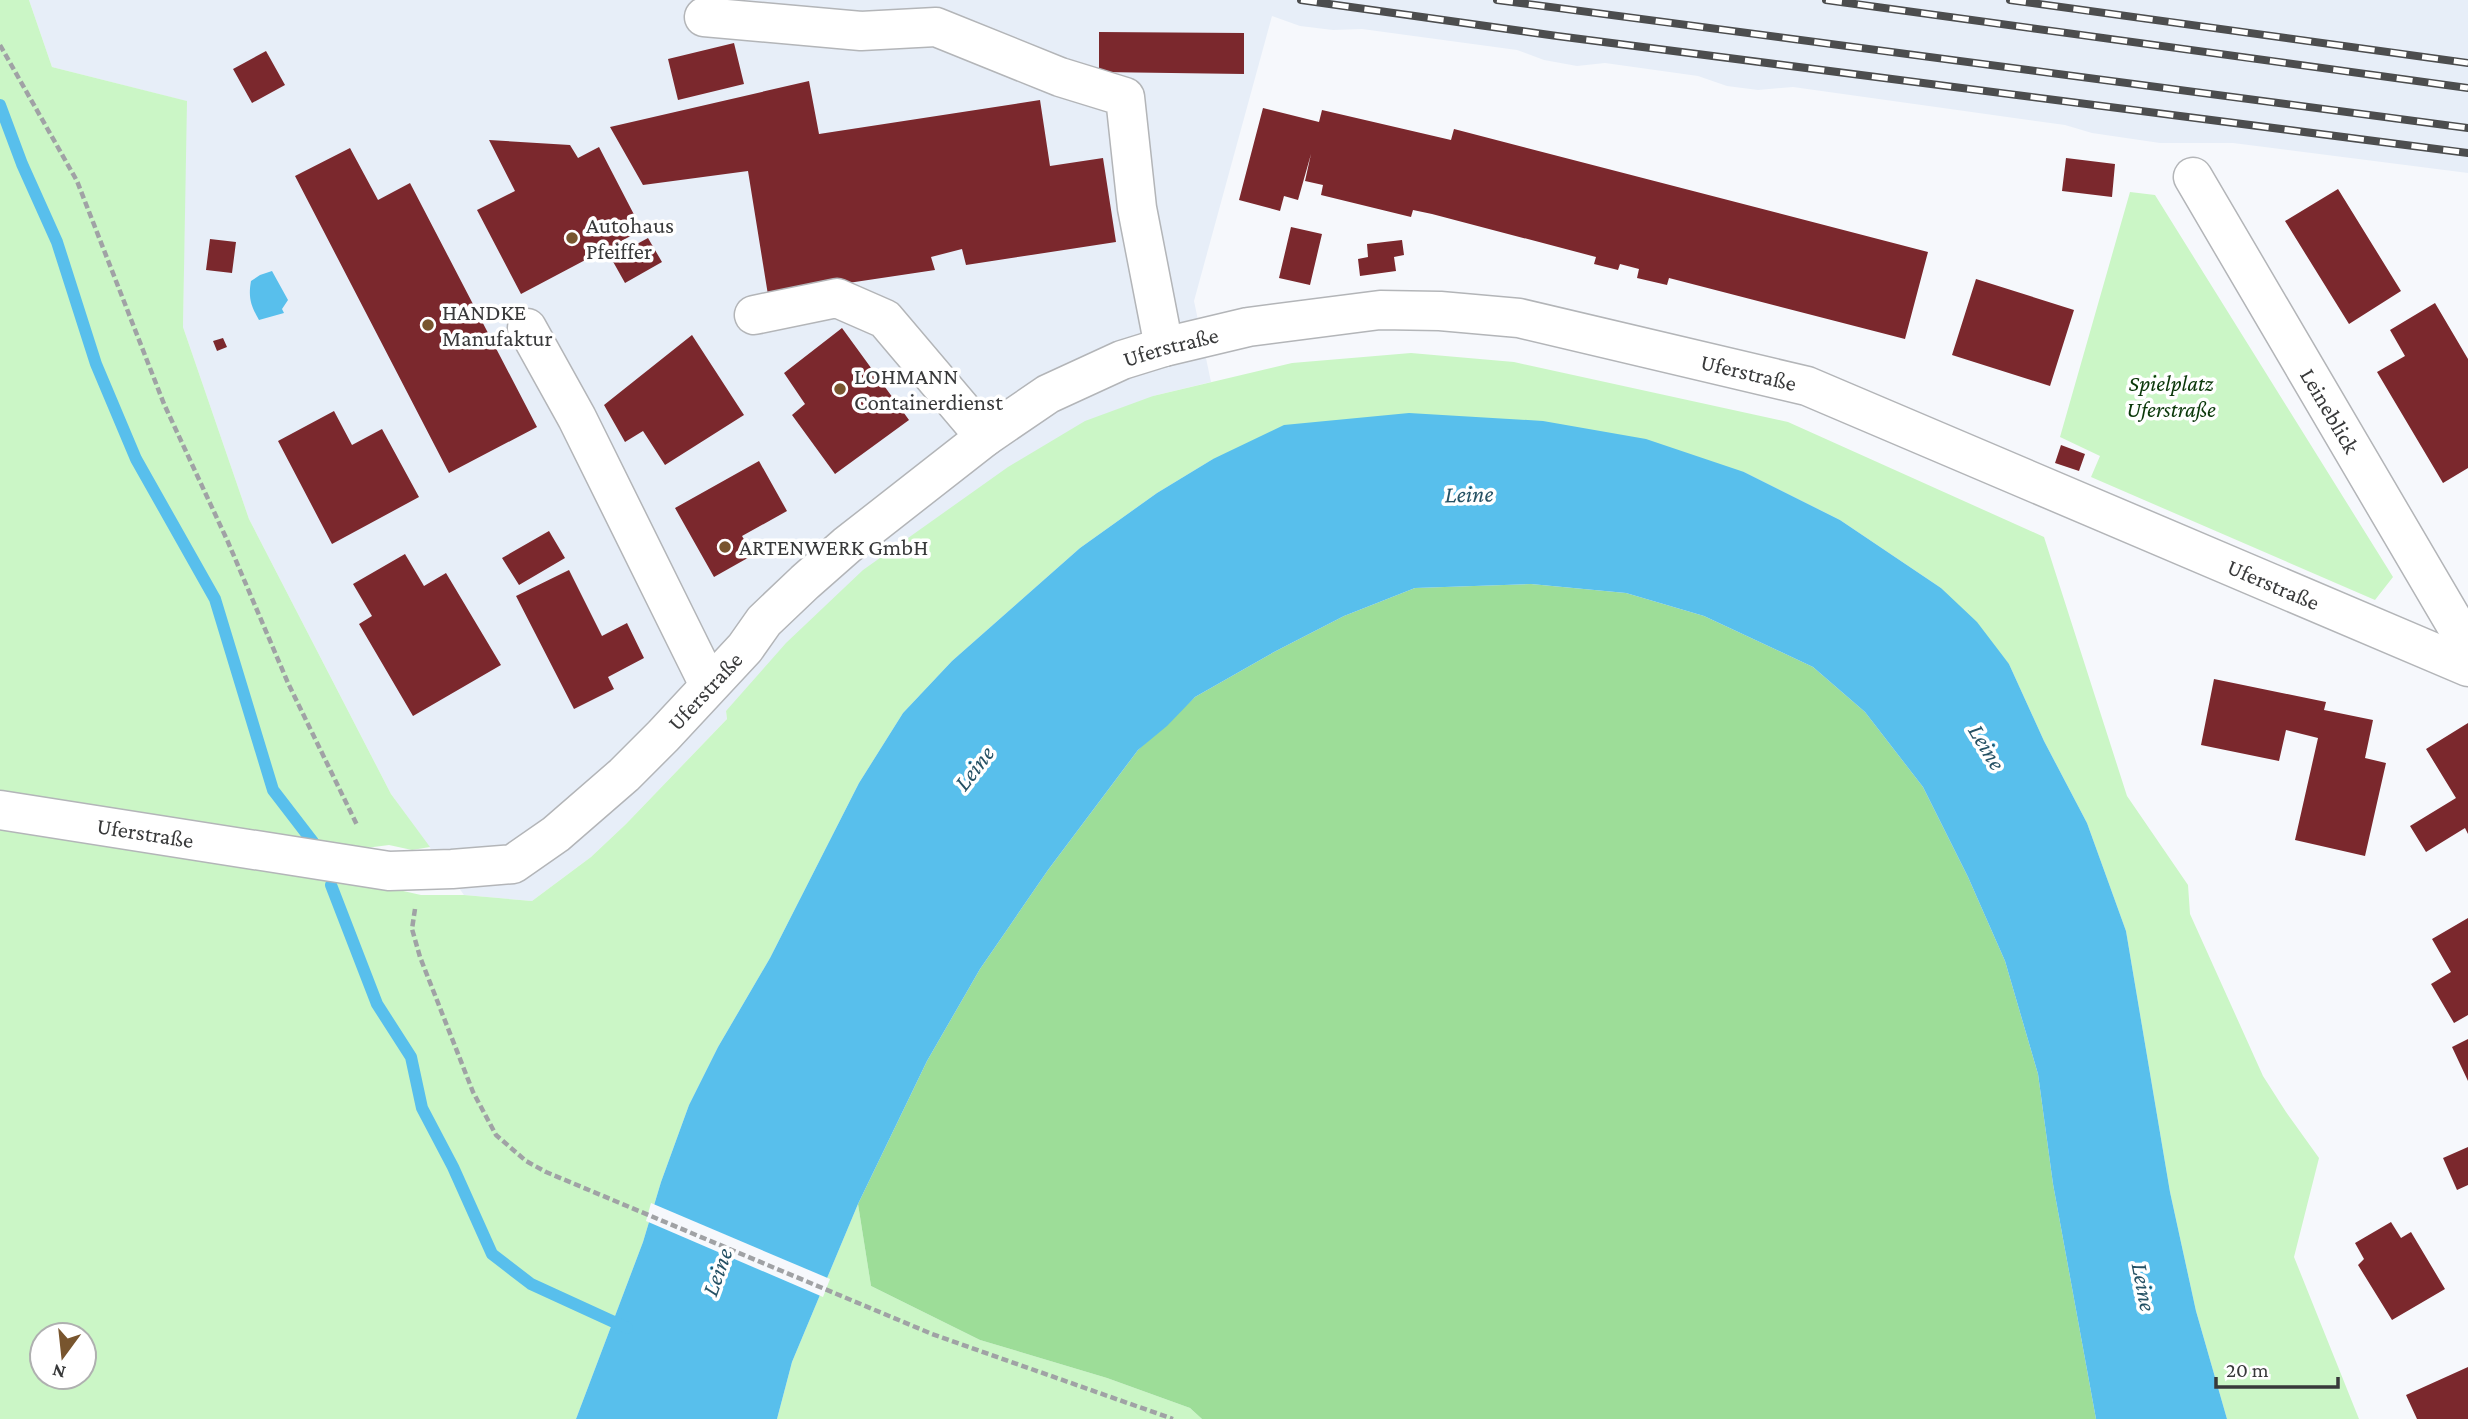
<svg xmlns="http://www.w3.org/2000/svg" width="2468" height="1419" font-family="'Crimson Pro',serif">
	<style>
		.built { fill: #e7eef8 }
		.green { fill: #cbf6c6; fill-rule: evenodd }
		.forest { fill: #9ddd98 }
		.water { fill: #58bfec }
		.pier { fill: #f6f8fc }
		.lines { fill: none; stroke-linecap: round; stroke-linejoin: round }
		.stream { stroke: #58bfec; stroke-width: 12 }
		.building { fill: #7b282d }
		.minor-casing { stroke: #b3b5b8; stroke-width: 41 }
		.path { stroke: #a0a2a5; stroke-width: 4.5; stroke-dasharray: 7 3.5; stroke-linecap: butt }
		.minor { stroke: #fff; stroke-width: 38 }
		.rail-casing { stroke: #4c4d4e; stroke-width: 8 }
		.rail { stroke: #fff; stroke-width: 5; stroke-dasharray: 16; stroke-linecap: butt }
		.poi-dot { fill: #78552e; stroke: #fff; stroke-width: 2.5 }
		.labels { text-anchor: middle; stroke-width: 7; stroke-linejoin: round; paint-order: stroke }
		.poi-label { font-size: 23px; fill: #38393a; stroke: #fff; text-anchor: start }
		.street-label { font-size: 23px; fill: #38393a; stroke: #fff }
		.park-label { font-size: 23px; font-style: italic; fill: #0a3709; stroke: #fff }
		.water-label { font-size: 24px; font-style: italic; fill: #255164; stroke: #fff }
	</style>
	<rect width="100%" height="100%" fill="#f6f8fc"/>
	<path class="built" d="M 29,0 L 2468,0 L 2468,173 L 2233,143 L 2160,143 L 2092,133 L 2065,125 L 1793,87 L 1758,90 L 1727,86 L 1698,76 L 1605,63 L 1577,66 L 1544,60 L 1517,50 L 1362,29 L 1333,30 L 1300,26 L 1272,16 L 1194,301 L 1211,382 L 1153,396 L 726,711 L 727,719 L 626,824 L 591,857 L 532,901 L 464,895 L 391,794 L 249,519 L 183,327 L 186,101 L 52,67 Z"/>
	<path class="green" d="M 0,0 L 29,0 L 52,67 L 187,101 L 183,327 L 249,519 L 391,794 L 430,847 L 412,850 L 389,845 L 358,849 L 0,794 Z
		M 2130,192 L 2155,195 L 2393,577 L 2375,600 L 2091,477 L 2100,456 L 2060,437 Z
		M 1411,353 L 1514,362 L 1788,422 L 2044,537 L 2127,796 L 2188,885 L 2190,914 L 2263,1076 L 2286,1112 L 2319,1158 L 2294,1257 L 2359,1419 L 2227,1419 L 2196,1311 L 2170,1192 L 2126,931 L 2087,823 L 2044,741 L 2009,664 L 1941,588 L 1840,520 L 1744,472 L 1213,459 L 1157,493 L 1080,548 L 952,661 L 903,713 L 859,783 L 770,958 L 718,1047 L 689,1105 L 661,1182 L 643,1242 L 576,1419 L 0,1419 L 0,826 L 381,886 L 421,895 L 464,895 L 532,901 L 591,857 L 626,824 L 727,719 L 726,711 L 786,643 L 863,570 L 1008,467 L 1085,421 L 1153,396 L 1292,363 ZM 42,1335 L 84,1335 L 84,1377 L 42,1377 Z
		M 858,1204 L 871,1286 L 980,1340 L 1107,1378 L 1190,1408 L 1202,1419 L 777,1419 L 792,1362 Z"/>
	<path class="forest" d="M 1531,584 L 1626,593 L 1704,616 L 1813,667 L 1865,712 L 1923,787 L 1968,877 L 2005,961 L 2038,1074 L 2053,1184 L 2096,1419 L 1202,1419 L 1190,1408 L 1107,1378 L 980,1340 L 871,1286 L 858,1204 L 927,1061 L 980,969 L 1048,870 L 1138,750 L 1195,697 L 1274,652 L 1344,616 L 1415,588 Z"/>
	<path class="water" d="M 272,271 L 288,300 L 282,309 L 284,313 L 259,320 C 251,306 248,298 251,281 L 260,275 Z
		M 1409,413 L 1543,421 L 1646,439 L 1744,472 L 1840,520 L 1941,588 L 1977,622 L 2009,664 L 2044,741 L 2087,823 L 2126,931 L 2170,1192 L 2196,1311 L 2227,1419 L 2096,1419 L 2053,1184 L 2038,1074 L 2005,961 L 1968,877 L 1923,787 L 1865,712 L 1813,667 L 1704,616 L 1626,593 L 1531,584 L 1415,588 L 1344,616 L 1274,652 L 1195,697 L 1167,726 L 1138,750 L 1048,870 L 980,969 L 927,1061 L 858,1204 L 792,1362 L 777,1419 L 576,1419 L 643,1242 L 661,1182 L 689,1105 L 718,1047 L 770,958 L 859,783 L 903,713 L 952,661 L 1080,548 L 1157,493 L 1213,459 L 1284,425 Z"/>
	<path class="pier" d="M 651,1203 L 830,1279 L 823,1297 L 646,1221 Z"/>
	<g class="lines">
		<path class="stream" d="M 0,105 L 22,164 L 57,242 L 96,364 L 136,459 L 215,599 L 273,790 L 313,842
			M 331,885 L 377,1004 L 411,1057 L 422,1108 L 453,1167 L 492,1254 L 531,1284 L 627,1328"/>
	</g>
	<path class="building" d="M 1099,32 L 1244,33 L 1244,74 L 1099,72 Z
		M 734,43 L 744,84 L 678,100 L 668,59 Z
		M 266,51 L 285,85 L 252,103 L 233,69 Z
		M 809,81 L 819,134 L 1040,100 L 1050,166 L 1103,158 L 1116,242 L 966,265 L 962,249 L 931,257 L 935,270 L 768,295 L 748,171 L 643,185 L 610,127 Z
		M 1263,108 L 1319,122 L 1322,110 L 1451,140 L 1454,129 L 1928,252 L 1905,339 L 1669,278 L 1667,285 L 1637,278 L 1639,269 L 1620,264 L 1618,270 L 1594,264 L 1596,257 L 1432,214 L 1413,210 L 1411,217 L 1321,195 L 1323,185 L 1305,181 L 1311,154 L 1298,200 L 1284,196 L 1280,211 L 1239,200 Z
		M 489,140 L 570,145 L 578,158 L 599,147 L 642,230 L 521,294 L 477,210 L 515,191 Z
		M 350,148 L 378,200 L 410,183 L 537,427 L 449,473 L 295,176 Z
		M 2066,158 L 2115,164 L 2112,197 L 2062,191 Z
		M 2338,189 L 2401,291 L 2349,324 L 2285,221 Z
		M 1291,227 L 1322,234 L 1310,285 L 1279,278 Z
		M 648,238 L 662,262 L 625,283 L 611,258 Z
		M 210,239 L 236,242 L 232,273 L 206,270 Z
		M 1402,240 L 1404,255 L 1394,257 L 1396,271 L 1360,276 L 1358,259 L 1368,257 L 1367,244 Z
		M 1976,279 L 2074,310 L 2050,386 L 1952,355 Z
		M 2435,303 L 2468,359 L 2468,468 L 2443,483 L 2377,372 L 2405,356 L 2390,330 Z
		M 842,328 L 909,420 L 835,474 L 792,415 L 805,404 L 784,373 Z
		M 692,335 L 744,415 L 665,465 L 643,431 L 625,442 L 604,405 Z
		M 223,338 L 227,347 L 217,351 L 213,341 Z
		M 334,411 L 352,445 L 382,429 L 419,497 L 332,544 L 278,441 Z
		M 2061,445 L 2085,454 L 2079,471 L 2055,463 Z
		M 759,461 L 787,511 L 742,536 L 753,555 L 714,577 L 675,508 Z
		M 549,531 L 565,558 L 519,585 L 502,558 Z
		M 405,554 L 424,586 L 446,573 L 501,665 L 413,716 L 359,624 L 372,616 L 353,584 Z
		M 569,570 L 602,636 L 627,623 L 644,658 L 608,677 L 614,689 L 574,709 L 516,596 Z
		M 2214,679 L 2326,702 L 2324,710 L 2373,720 L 2365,758 L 2386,763 L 2365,856 L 2295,840 L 2318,738 L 2286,730 L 2279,761 L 2201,745 Z
		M 2468,723 L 2468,834 L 2465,828 L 2426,852 L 2410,826 L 2456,798 L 2426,749 Z
		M 2468,918 L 2468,1015 L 2454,1023 L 2431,984 L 2451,972 L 2432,939 Z
		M 2468,1039 L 2468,1081 L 2452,1047 Z
		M 2468,1147 L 2468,1185 L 2457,1190 L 2443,1158 Z
		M 2391,1222 L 2401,1238 L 2411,1232 L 2445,1289 L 2392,1320 L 2358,1265 L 2364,1259 L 2355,1243 Z
		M 2468,1367 L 2468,1419 L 2417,1419 L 2406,1395 Z"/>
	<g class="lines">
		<defs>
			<g id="minor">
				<path d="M 704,17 L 861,31 L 936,27 L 1060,77 L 1125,97 L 1137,208 L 1164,347"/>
				<path id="s1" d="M 2193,177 L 2468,646"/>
				<path d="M 754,315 L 837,298 L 885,319 L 985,437"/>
				<path d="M 527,328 L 577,418 L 709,685"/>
				<path id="s2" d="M 0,810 L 389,871 L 452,869 L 513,864 L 556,834 L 624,775 L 663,736 L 745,648 L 764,621 L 805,582 L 847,545 L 985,437 L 1048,394 L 1122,360 L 1164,347 L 1248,327 L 1380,310 L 1440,311 L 1519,318 L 1807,386 L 2468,667"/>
			</g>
		</defs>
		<use href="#minor" class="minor-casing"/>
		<path class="path" d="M 0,45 L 77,181 L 164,404 L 228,542 L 288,683 L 357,825
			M 415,909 L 412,929 L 420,957 L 473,1092 L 496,1135 L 526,1161 L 546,1172 L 932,1334 L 1173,1419"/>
		<use href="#minor" class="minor"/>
		<defs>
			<path id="rail" d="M 1301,0 L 1557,36 L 2468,153
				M 1497,0 L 2468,128
				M 1826,0 L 2468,88
				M 2010,0 L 2468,63"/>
		</defs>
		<use href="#rail" class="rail-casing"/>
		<use href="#rail" class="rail"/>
	</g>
	<g class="poi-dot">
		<circle cx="572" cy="238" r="7"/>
		<circle cx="428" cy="325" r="7"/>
		<circle cx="840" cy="389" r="7"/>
		<circle cx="725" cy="547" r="7"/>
	</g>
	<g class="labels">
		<g class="poi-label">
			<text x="586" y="233">Autohaus<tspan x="586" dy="26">Pfeiffer</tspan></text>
			<text x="442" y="320">HANDKE<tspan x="442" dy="26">Manufaktur</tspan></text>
			<text x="854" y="384">LOHMANN<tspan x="854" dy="26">Containerdienst</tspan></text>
			<text x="739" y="555">ARTENWERK GmbH</text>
		</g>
		<g class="street-label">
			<text dy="8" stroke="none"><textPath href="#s2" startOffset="1365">Uferstraße</textPath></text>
			<text dy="8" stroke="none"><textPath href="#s2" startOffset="1953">Uferstraße</textPath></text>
			<text dy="8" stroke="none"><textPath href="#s1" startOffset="271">Leineblick</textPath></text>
			<text dy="8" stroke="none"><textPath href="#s2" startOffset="2520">Uferstraße</textPath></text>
			<text dy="8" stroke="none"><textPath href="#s2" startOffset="777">Uferstraße</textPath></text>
			<text dy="8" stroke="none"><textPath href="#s2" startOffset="147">Uferstraße</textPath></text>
		</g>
		<g class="park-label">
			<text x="2171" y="391">Spielplatz<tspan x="2171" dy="26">Uferstraße</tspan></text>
		</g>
		<g class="water-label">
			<text transform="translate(1469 494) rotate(-1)" y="8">Leine</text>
			<text transform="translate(1987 747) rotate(59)" y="8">Leine</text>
			<text transform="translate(974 768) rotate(-52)" y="8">Leine</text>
			<text transform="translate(717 1272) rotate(-70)" y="8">Leine</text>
			<text transform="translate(2144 1287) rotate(79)" y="8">Leine</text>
		</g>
	</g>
	<g transform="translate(63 1356) rotate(195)"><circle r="33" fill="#ffffff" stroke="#afb0b0" stroke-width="2"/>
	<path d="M0-5L12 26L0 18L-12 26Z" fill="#78552e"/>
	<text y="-10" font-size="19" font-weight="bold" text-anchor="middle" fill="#38393a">N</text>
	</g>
	<path d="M2216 1377v10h122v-10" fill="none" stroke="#38393a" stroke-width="3.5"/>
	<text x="2226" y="1377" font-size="21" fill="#38393a" stroke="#ffffff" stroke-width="5" paint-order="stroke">20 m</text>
</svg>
